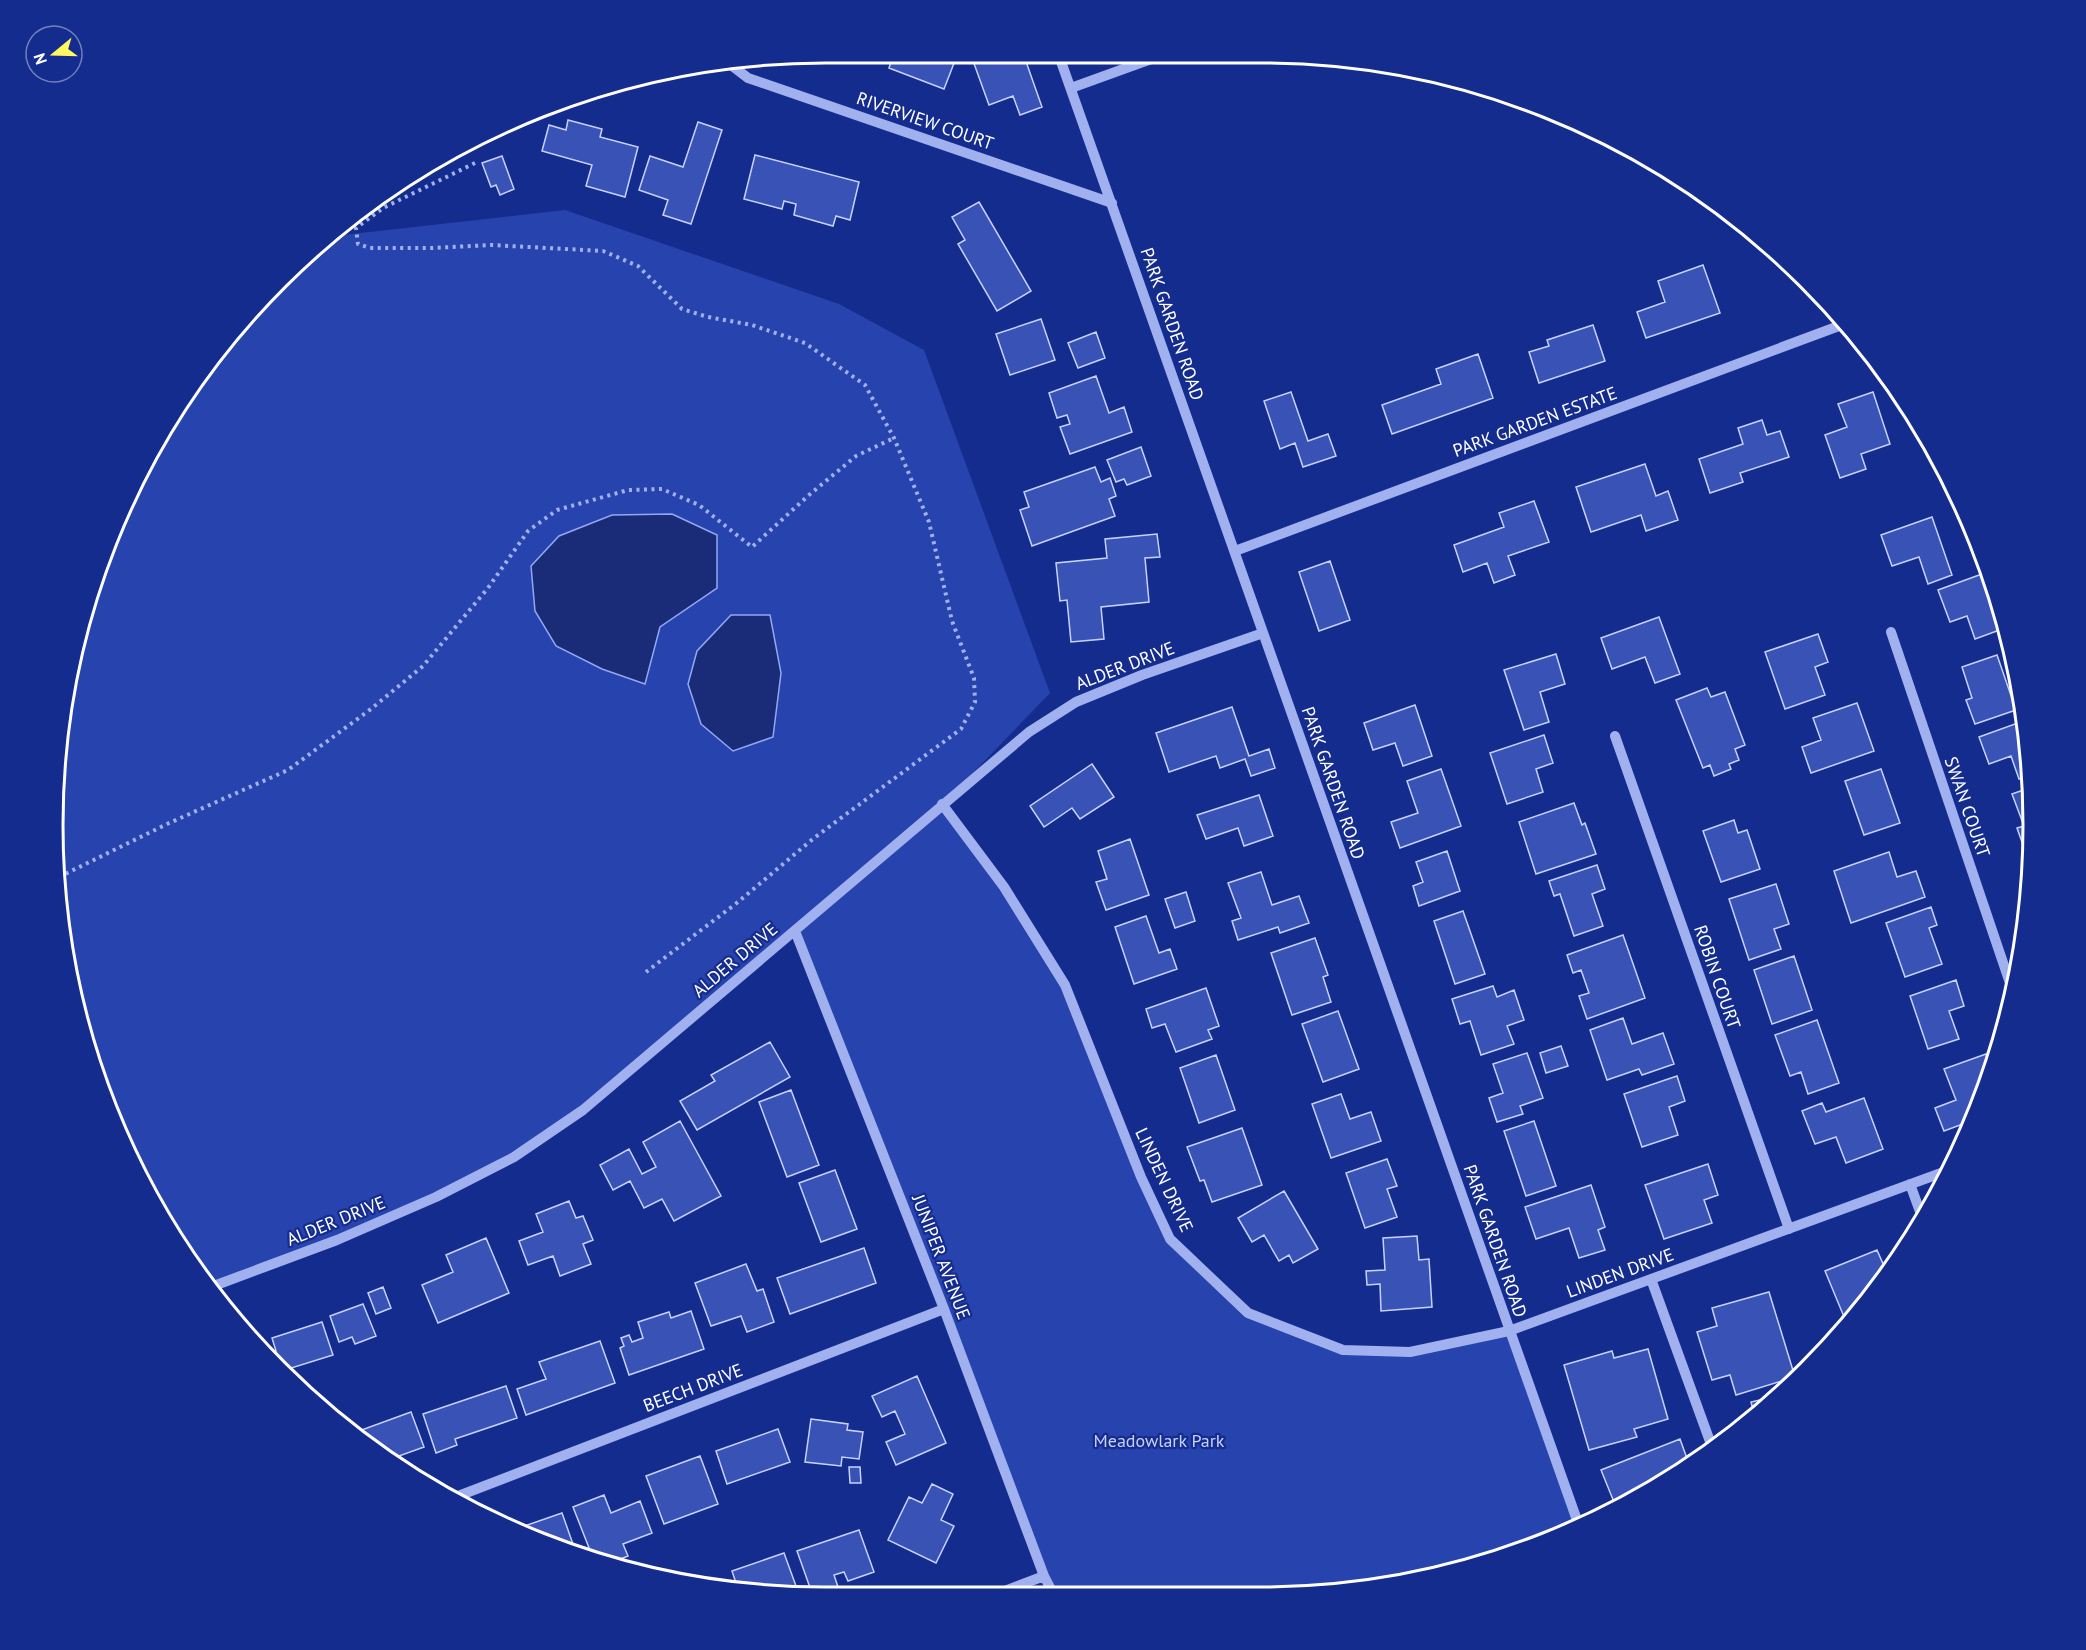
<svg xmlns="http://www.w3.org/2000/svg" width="2086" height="1650" font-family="'PT Sans',sans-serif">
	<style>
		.green { fill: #2743ae }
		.water { fill: #1a2b77; stroke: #93a8f3; stroke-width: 1.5 }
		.building { fill: #3952b6; stroke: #c7d2fc; stroke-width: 1.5 }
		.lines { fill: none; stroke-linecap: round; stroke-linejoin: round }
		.path { stroke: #a1b1f0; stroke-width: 4; stroke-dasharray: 3 4.5; stroke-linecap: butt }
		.minor { stroke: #a1b1f0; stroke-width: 10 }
		.labels { text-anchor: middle; stroke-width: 4.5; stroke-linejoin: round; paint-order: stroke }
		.street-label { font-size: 18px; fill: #fff; stroke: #152c8f }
		.park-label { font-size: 18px; fill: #c7d2fc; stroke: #152c8f }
		.rim { fill: none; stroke: #fff; stroke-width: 3 }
	</style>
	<rect width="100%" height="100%" fill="#152c8f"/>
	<path class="green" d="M 565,210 L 839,304 L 924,350 L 1050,693 L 942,805 L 1065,985 L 1170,1239 L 1248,1313 L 1343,1350 L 1410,1352 L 1509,1331 L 1578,1523 L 1461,1571 L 1312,1596 L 1055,1597 L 795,931 L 583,1110 L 436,1197 L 211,1287 L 156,1211 L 79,1025 L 53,825 L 79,625 L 156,438 L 279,279 L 334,236 Z"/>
	<path class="water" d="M 672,514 L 717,535 L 717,588 L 660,627 L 645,684 L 602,669 L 556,646 L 535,611 L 531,566 L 559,536 L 612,515 Z
		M 731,615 L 770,615 L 781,673 L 773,737 L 733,751 L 701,724 L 688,684 L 697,651 Z"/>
	<path class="building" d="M 846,53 L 874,53 L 871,62 Z
		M 894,53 L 942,53 L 956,58 L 944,89 L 889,68 Z
		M 985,53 L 1023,53 L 1042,107 L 1020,115 L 1013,96 L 989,105 L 972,58 Z
		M 568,120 L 602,129 L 600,137 L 638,147 L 625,197 L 586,186 L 592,165 L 542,151 L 549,125 L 566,130 Z
		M 698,122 L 722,130 L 691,224 L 663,215 L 668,200 L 639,190 L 650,156 L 683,167 Z
		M 755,155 L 859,182 L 850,220 L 836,216 L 833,226 L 794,215 L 796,204 L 784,201 L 782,209 L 744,199 Z
		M 502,156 L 514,189 L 500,195 L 496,185 L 491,187 L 482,163 Z
		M 979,202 L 1031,291 L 997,311 L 958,244 L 965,240 L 952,217 Z
		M 1703,265 L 1720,313 L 1646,338 L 1637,312 L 1665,302 L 1658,281 Z
		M 1041,319 L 1055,360 L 1010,375 L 996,334 Z
		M 1593,325 L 1605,361 L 1539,383 L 1529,352 L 1549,346 L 1547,340 Z
		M 1096,332 L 1105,358 L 1078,368 L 1068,343 Z
		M 1478,354 L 1493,398 L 1392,434 L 1382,405 L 1441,384 L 1436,369 Z
		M 1096,376 L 1109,413 L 1124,407 L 1132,432 L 1070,454 L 1060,427 L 1070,424 L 1067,415 L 1057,418 L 1049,393 Z
		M 1291,392 L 1308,441 L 1328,434 L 1336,456 L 1303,467 L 1295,443 L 1280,449 L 1264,401 Z
		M 1873,392 L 1890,444 L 1861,454 L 1866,469 L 1840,478 L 1825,435 L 1847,427 L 1838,404 Z
		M 1762,420 L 1767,435 L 1780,431 L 1789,457 L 1740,473 L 1743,482 L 1710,493 L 1699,459 L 1743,444 L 1738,428 Z
		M 1141,447 L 1151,476 L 1127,485 L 1124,479 L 1116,482 L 1107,460 Z
		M 1645,464 L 1656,496 L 1668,491 L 1678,520 L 1646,531 L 1641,515 L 1591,532 L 1576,487 Z
		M 1095,467 L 1101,482 L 1110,478 L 1116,496 L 1109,499 L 1115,516 L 1032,546 L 1020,510 L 1029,507 L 1024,492 Z
		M 1534,501 L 1549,542 L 1508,556 L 1515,575 L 1494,583 L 1487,563 L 1463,572 L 1454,545 L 1504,527 L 1499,513 Z
		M 1932,517 L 1952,575 L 1928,584 L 1919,557 L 1892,566 L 1881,535 Z
		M 1157,534 L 1160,557 L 1145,558 L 1149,602 L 1101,607 L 1104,639 L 1071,642 L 1067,600 L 1060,601 L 1056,563 L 1107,558 L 1105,539 Z
		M 1330,561 L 1350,620 L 1319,631 L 1299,572 Z
		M 1990,571 L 2005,628 L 1975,639 L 1967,616 L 1950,622 L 1938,590 Z
		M 1659,617 L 1680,674 L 1655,683 L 1645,657 L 1612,669 L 1601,638 Z
		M 1818,634 L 1828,662 L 1815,667 L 1825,695 L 1785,709 L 1765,652 Z
		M 1556,654 L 1565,684 L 1540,692 L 1549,722 L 1524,730 L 1504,670 Z
		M 1997,655 L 2016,710 L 1975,724 L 1966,700 L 1972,698 L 1962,667 Z
		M 1707,688 L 1711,697 L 1725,692 L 1745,745 L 1735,749 L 1739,760 L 1729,764 L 1731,769 L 1714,776 L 1710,765 L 1703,768 L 1676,700 Z
		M 1857,703 L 1874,751 L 1811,773 L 1802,747 L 1821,740 L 1813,718 Z
		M 1415,705 L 1432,756 L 1403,766 L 1395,743 L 1373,750 L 1364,723 Z
		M 1232,707 L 1249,756 L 1269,749 L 1275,768 L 1251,776 L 1245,759 L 1220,768 L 1216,756 L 1169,772 L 1156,733 Z
		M 2026,720 L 2029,776 L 2019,779 L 2011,756 L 1989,764 L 1979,737 Z
		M 1544,735 L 1553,763 L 1536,769 L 1543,792 L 1507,804 L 1490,753 Z
		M 1092,764 L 1114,797 L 1080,819 L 1072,808 L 1044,827 L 1030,806 Z
		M 1441,769 L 1461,826 L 1400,848 L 1391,822 L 1418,813 L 1407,781 Z
		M 1881,769 L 1900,823 L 1864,835 L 1845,781 Z
		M 2029,788 L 2031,861 L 2029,862 L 2017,828 L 2024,826 L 2012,794 Z
		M 1259,795 L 1273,836 L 1244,846 L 1238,828 L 1206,839 L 1197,815 Z
		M 1574,803 L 1582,825 L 1585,823 L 1596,854 L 1536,874 L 1519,822 Z
		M 1734,820 L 1738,833 L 1747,830 L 1760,869 L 1721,882 L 1703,831 Z
		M 1130,839 L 1149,895 L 1106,910 L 1096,882 L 1107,879 L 1098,851 Z
		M 1447,851 L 1460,891 L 1419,906 L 1413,886 L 1423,882 L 1416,862 Z
		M 1889,852 L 1897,877 L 1916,871 L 1925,897 L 1851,923 L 1834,871 Z
		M 1597,865 L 1605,889 L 1592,894 L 1603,926 L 1574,936 L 1560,894 L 1554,896 L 1549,881 Z
		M 1261,872 L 1272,905 L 1299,896 L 1309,923 L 1280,933 L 1278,927 L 1238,940 L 1232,921 L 1241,918 L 1228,883 Z
		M 1776,884 L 1789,924 L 1774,929 L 1781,949 L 1749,960 L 1729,899 Z
		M 1186,892 L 1195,921 L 1175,928 L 1165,899 Z
		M 1931,907 L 1937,925 L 1929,928 L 1942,964 L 1905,977 L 1886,923 Z
		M 1463,911 L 1485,974 L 1455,984 L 1434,921 Z
		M 1146,916 L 1159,953 L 1170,949 L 1177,969 L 1134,984 L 1115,927 Z
		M 1623,935 L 1645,998 L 1587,1019 L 1579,996 L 1589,993 L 1581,970 L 1573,973 L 1567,955 Z
		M 1315,938 L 1328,975 L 1323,977 L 1331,1002 L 1292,1015 L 1271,953 Z
		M 1794,956 L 1812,1010 L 1772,1024 L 1754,970 Z
		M 1956,980 L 1964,1006 L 1949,1011 L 1959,1039 L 1928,1049 L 1910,996 Z
		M 1493,986 L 1497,997 L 1514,990 L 1524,1020 L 1507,1026 L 1514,1044 L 1481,1055 L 1470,1021 L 1460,1024 L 1452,999 Z
		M 1206,988 L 1219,1026 L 1208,1030 L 1212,1039 L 1176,1052 L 1165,1024 L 1152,1028 L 1146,1009 Z
		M 1338,1011 L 1359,1069 L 1323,1082 L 1302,1024 Z
		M 1623,1018 L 1632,1044 L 1663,1033 L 1674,1064 L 1642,1075 L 1639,1069 L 1607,1080 L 1590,1030 Z
		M 1817,1020 L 1839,1083 L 1808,1094 L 1801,1072 L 1790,1076 L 1775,1035 Z
		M 770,1042 L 790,1077 L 697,1130 L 680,1101 L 715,1081 L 711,1075 Z
		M 1561,1046 L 1568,1066 L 1546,1073 L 1540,1053 Z
		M 1527,1053 L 1543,1098 L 1520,1106 L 1523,1114 L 1497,1122 L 1489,1098 L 1503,1093 L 1493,1064 Z
		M 1986,1054 L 1991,1068 L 1971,1121 L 1944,1131 L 1935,1108 L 1956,1100 L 1944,1069 Z
		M 1216,1055 L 1235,1110 L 1199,1123 L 1180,1068 Z
		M 1677,1076 L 1685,1101 L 1669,1107 L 1678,1135 L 1642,1147 L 1624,1094 Z
		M 791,1090 L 819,1165 L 787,1177 L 759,1102 Z
		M 1341,1094 L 1350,1119 L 1371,1112 L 1381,1141 L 1331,1158 L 1312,1104 Z
		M 1864,1098 L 1883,1149 L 1846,1163 L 1836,1137 L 1815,1144 L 1802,1111 L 1822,1103 L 1826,1112 Z
		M 680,1121 L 721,1196 L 674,1221 L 662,1199 L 644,1208 L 630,1181 L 613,1190 L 600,1165 L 629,1149 L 642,1174 L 656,1167 L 643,1142 Z
		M 1534,1121 L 1556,1186 L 1526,1196 L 1504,1131 Z
		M 1242,1128 L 1262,1185 L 1212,1202 L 1204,1180 L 1200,1181 L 1187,1147 Z
		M 1387,1159 L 1397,1186 L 1387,1189 L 1397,1217 L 1365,1228 L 1346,1173 Z
		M 1708,1164 L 1718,1195 L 1704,1200 L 1712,1223 L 1664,1239 L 1645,1185 Z
		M 835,1170 L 857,1229 L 821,1242 L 799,1183 Z
		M 1591,1185 L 1605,1227 L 1598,1230 L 1605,1250 L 1579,1258 L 1569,1228 L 1536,1239 L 1525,1207 Z
		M 1284,1191 L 1318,1249 L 1293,1263 L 1289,1255 L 1279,1261 L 1264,1235 L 1252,1242 L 1238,1218 Z
		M 569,1201 L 576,1218 L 583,1216 L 593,1240 L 583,1244 L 591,1264 L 560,1276 L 553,1256 L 528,1265 L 519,1241 L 543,1232 L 536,1214 Z
		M 1417,1236 L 1419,1260 L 1429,1259 L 1432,1307 L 1381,1311 L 1380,1284 L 1367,1285 L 1366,1271 L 1385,1270 L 1383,1238 Z
		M 486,1238 L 509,1293 L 438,1323 L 422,1285 L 453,1272 L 446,1255 Z
		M 864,1248 L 876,1283 L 790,1314 L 777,1278 Z
		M 1877,1250 L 1884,1266 L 1894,1262 L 1874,1296 L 1847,1324 L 1825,1271 Z
		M 746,1264 L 757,1291 L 763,1289 L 774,1322 L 747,1332 L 741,1316 L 711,1326 L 695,1283 Z
		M 383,1287 L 391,1308 L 376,1314 L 368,1293 Z
		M 1769,1292 L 1795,1377 L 1736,1395 L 1730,1375 L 1712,1380 L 1697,1332 L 1717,1326 L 1712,1308 Z
		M 363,1304 L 376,1336 L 355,1344 L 352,1337 L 339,1342 L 330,1316 Z
		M 691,1311 L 704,1349 L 629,1375 L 620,1348 L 624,1346 L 621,1338 L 629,1335 L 632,1342 L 643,1338 L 638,1322 L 669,1312 L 671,1318 Z
		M 322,1322 L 333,1355 L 285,1370 L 270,1357 L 269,1353 L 276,1351 L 272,1338 Z
		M 600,1341 L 615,1383 L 526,1415 L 517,1389 L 546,1379 L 539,1362 Z
		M 1648,1349 L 1668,1419 L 1634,1429 L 1637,1437 L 1589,1450 L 1564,1365 L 1612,1351 L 1614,1358 Z
		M 917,1376 L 946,1443 L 896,1465 L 886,1442 L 905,1434 L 895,1411 L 882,1417 L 872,1396 Z
		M 506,1386 L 517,1418 L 455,1439 L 457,1445 L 436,1453 L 423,1414 Z
		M 1781,1395 L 1770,1406 L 1755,1417 L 1751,1402 Z
		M 411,1412 L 424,1447 L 388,1460 L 356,1432 Z
		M 811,1419 L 848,1424 L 847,1430 L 863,1432 L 859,1459 L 842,1457 L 841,1466 L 805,1462 Z
		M 778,1429 L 790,1462 L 727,1484 L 716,1451 Z
		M 1680,1439 L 1689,1464 L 1647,1494 L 1616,1507 L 1601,1470 Z
		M 700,1456 L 718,1504 L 664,1524 L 646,1476 Z
		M 849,1467 L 860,1467 L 861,1483 L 850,1483 Z
		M 932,1484 L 953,1494 L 941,1520 L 954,1526 L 936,1563 L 888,1540 L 909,1497 L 922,1503 Z
		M 604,1495 L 611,1513 L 640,1501 L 652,1533 L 623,1544 L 628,1556 L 610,1563 L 593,1558 L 573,1507 Z
		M 562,1513 L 574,1547 L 566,1550 L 529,1539 L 513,1530 Z
		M 859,1530 L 874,1572 L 848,1581 L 844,1572 L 834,1575 L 841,1596 L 813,1596 L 797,1551 Z
		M 784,1553 L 796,1586 L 777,1593 L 738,1589 L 732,1571 Z"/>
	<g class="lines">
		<path class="path" d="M 475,163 L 383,208 L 356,228 L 358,244 L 370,248 L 431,248 L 491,245 L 603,251 L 638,266 L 682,309 L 708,317 L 752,325 L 805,343 L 865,385 L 894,438 L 929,522 L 952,621 L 974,678 L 975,702 L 961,729 L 814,838 L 738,902 L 646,972
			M 59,877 L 167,824 L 288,770 L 371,709 L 423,666 L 488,588 L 528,531 L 557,510 L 628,490 L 662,489 L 699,505 L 752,547 L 809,495 L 856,456 L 894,438"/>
		<path class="minor" d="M 1058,53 L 1578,1523
			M 731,65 L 748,78 L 1112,203
			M 1071,88 L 1165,54
			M 1235,551 L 1847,323
			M 1891,632 L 2013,992
			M 1615,736 L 1789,1229
			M 942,804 L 1004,887 L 1065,985 L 1141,1177 L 1170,1239 L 1248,1313 L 1343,1350 L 1410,1352 L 1509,1331 L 1952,1169
			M 795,931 L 944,1309 L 1044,1576 L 1055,1597
			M 1910,1184 L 1922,1217
			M 1651,1279 L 1712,1447
			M 211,1287 L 337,1240 L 436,1197 L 514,1157 L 583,1110 L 1029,732 L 1076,702 L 1142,675 L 1263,633
			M 453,1498 L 944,1309
			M 989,1597 L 1044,1576"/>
	</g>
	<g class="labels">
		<g class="street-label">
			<text transform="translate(925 121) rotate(19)" y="6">RIVERVIEW COURT</text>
			<text transform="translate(1172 324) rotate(71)" y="6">PARK GARDEN ROAD</text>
			<text transform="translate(1535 422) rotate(-20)" y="6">PARK GARDEN ESTATE</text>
			<text transform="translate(1125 666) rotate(-21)" y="6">ALDER DRIVE</text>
			<text transform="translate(1333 783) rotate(71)" y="6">PARK GARDEN ROAD</text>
			<text transform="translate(1967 807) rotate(71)" y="6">SWAN COURT</text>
			<text transform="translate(735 960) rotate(-40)" y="6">ALDER DRIVE</text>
			<text transform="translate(1717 977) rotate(71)" y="6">ROBIN COURT</text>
			<text transform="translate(1164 1180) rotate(65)" y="6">LINDEN DRIVE</text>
			<text transform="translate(336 1221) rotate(-22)" y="6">ALDER DRIVE</text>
			<text transform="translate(1495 1241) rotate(71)" y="6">PARK GARDEN ROAD</text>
			<text transform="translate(941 1257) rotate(69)" y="6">JUNIPER AVENUE</text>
			<text transform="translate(1620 1273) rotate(-20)" y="6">LINDEN DRIVE</text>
			<text transform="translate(693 1388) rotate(-21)" y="6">BEECH DRIVE</text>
		</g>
		<g class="park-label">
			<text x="1159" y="1447">Meadowlark Park</text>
		</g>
	</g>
	<path d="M0 0H2086V1650H0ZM825 63H1261A762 762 0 0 1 2023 825V825A762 762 0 0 1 1261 1587H825A762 762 0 0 1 63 825V825A762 762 0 0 1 825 63Z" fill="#152c8f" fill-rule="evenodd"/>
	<path class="rim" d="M825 63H1261A762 762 0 0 1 2023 825V825A762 762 0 0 1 1261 1587H825A762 762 0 0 1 63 825V825A762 762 0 0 1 825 63Z"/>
	<g transform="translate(54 54) rotate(251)"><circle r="28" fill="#152c8f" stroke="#7380bc" stroke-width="1.5"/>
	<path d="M0-4.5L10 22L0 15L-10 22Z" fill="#fff860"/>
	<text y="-9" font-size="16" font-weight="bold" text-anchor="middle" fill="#ffffff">N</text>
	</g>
</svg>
